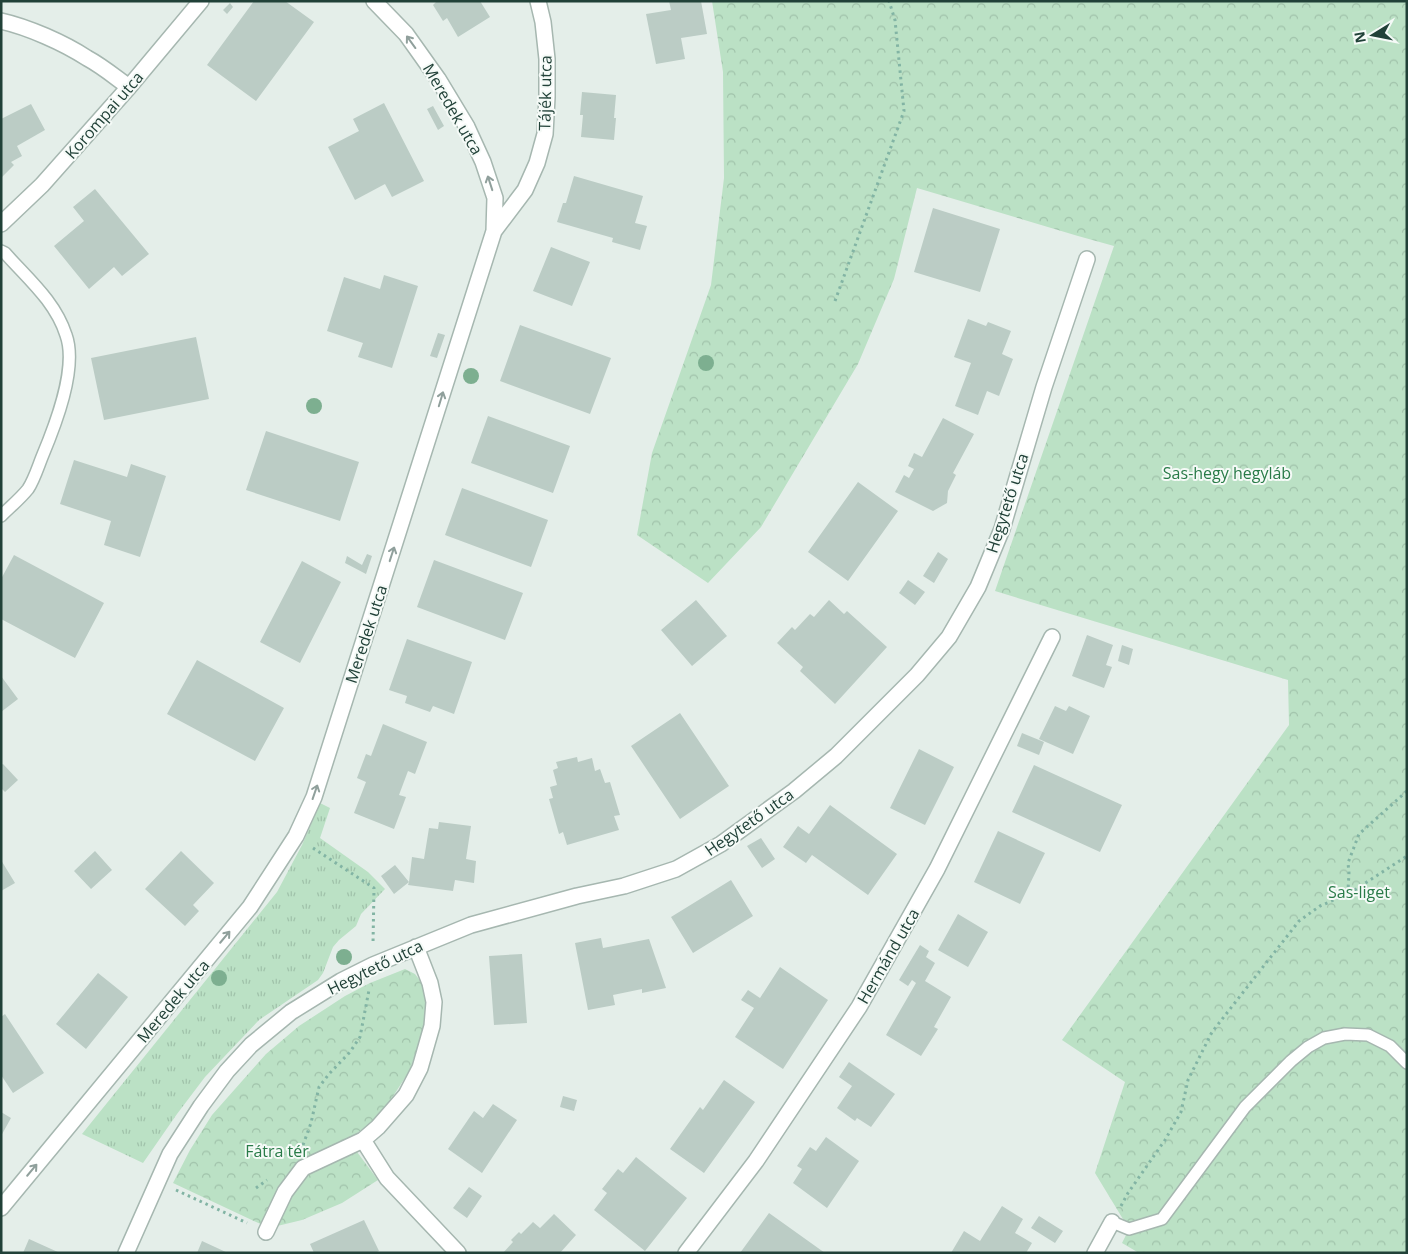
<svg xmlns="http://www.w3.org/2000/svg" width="1408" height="1254" font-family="'Open Sans',sans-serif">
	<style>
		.grass { fill: url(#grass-tufts) }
		.forest { fill: url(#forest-crowns) }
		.building { fill: #bbccc5 }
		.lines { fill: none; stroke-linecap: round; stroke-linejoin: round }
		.lane-casing { stroke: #a6b7b0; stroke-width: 14 }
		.street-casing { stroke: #a6b7b0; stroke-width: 18 }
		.path { stroke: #82b4a4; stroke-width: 3; stroke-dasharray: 2.5 4; stroke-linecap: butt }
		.lane { stroke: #fff; stroke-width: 11 }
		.street { stroke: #fff; stroke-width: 15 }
		.tree { fill: #7daf90 }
		.oneway { stroke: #90a09c }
		.labels { text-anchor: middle; stroke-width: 4; stroke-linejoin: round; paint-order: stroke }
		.street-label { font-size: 16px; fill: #214138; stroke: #f5faf7 }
		.park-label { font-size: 16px; fill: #297b48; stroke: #f5faf7 }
	</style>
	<defs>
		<pattern id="grass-tufts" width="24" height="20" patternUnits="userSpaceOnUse" patternTransform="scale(1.25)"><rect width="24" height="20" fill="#bbe1c5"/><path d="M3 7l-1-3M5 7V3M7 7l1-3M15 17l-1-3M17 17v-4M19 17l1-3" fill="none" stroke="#a0c2aa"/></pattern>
		<pattern id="forest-crowns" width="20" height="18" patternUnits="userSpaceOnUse" patternTransform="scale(1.25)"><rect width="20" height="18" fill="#bbe1c5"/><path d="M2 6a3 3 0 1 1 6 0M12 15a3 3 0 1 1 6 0" fill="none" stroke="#a0c2aa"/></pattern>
	</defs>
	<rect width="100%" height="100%" fill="#e4eee9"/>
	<path class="grass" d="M 320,803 L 330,808 L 320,838 L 368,872 L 385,889 L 361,914 L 356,926 L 339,940 L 333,947 L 323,973 L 318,980 L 259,1020 L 205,1077 L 177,1114 L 143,1163 L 82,1134 L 277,892 L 302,845 Z"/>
	<path class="forest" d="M 712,1 L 1407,1 L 1407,1253 L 1139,1253 L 1122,1243 L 1129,1229 L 1095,1173 L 1125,1082 L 1062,1040 L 1289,725 L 1288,680 L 995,591 L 1114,246 L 1078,236 L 917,188 L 894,279 L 858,364 L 761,527 L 708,583 L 637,535 L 652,453 L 711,285 L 724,178 L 723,72 Z
		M 405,969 L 415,974 L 425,987 L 427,1017 L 410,1070 L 390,1101 L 373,1121 L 348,1140 L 378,1180 L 342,1203 L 302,1220 L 269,1228 L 173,1183 L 190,1150 L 212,1115 L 266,1054 L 299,1026 L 345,996 L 370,983 Z"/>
	<path class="building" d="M 254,1 L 285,1 L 314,22 L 256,101 L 207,65 Z
		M 437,1 L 480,1 L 490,17 L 458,37 L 447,18 L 443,21 L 433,5 Z
		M 669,1 L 701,1 L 707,34 L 681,38 L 685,59 L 656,64 L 646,14 L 671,10 Z
		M 230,3 L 233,7 L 227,14 L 223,10 Z
		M 582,92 L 616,95 L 614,118 L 616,118 L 614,140 L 581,137 L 583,115 L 580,115 Z
		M 384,103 L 424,181 L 392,197 L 385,184 L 355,200 L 328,147 L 359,131 L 353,119 Z
		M 31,104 L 45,130 L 17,146 L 22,156 L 11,162 L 14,165 L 1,178 L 1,119 Z
		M 433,106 L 444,126 L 438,130 L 427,109 Z
		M 574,176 L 643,196 L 635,223 L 647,226 L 640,250 L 612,242 L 613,238 L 557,222 L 563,203 L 566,203 Z
		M 95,189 L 149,254 L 122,276 L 114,267 L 89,289 L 54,246 L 84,221 L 73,207 Z
		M 933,208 L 1000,229 L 980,292 L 914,272 Z
		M 551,247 L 590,262 L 572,306 L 533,291 Z
		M 384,275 L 418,286 L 392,368 L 358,357 L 363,343 L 327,331 L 344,277 L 380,289 Z
		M 968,319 L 986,326 L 988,322 L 1011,331 L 1002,354 L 1013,359 L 999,396 L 987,391 L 978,415 L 955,406 L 971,363 L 954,357 Z
		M 520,325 L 611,358 L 590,414 L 500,381 Z
		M 438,333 L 445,335 L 437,358 L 430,356 Z
		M 196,337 L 209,399 L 104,420 L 91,358 Z
		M 488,416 L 570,446 L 553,493 L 471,463 Z
		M 943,418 L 974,434 L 953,473 L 956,475 L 948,491 L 947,503 L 933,511 L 895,492 L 904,475 L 909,478 L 914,469 L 908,466 L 914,453 L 922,457 Z
		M 266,431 L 359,462 L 340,521 L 246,490 Z
		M 74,460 L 127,477 L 131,464 L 166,476 L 140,557 L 104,545 L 111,521 L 60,504 Z
		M 858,482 L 898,511 L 848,581 L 808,552 Z
		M 462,488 L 548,520 L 531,567 L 445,535 Z
		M 938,552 L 948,559 L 934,583 L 923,576 Z
		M 367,554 L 372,556 L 366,574 L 345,563 L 347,556 L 362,565 Z
		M 14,555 L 104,603 L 75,658 L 1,619 L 1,579 Z
		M 434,560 L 523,593 L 505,640 L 417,607 Z
		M 302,561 L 341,582 L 300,663 L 260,642 Z
		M 908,580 L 925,592 L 915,605 L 899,593 Z
		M 696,600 L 727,636 L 692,666 L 661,630 Z
		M 829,600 L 844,614 L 847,611 L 887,647 L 835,704 L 800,671 L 803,667 L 777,643 L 792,627 L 795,630 L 810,614 L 814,617 Z
		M 1087,635 L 1113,645 L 1106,665 L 1112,667 L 1104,688 L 1072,676 Z
		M 407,639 L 472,662 L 454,714 L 433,706 L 430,712 L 405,703 L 407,696 L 389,690 Z
		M 1122,645 L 1133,649 L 1129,665 L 1118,661 Z
		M 197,660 L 284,708 L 255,761 L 167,714 Z
		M 1,676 L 18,699 L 1,712 Z
		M 1055,706 L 1066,711 L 1069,706 L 1090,716 L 1073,754 L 1039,739 Z
		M 680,713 L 729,786 L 680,819 L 631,746 Z
		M 383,724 L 427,742 L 415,774 L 408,771 L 399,795 L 406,797 L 394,829 L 354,813 L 366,782 L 357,778 L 366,754 L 371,756 Z
		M 1022,733 L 1044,742 L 1039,755 L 1017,746 Z
		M 919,749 L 954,767 L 925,825 L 890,808 Z
		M 577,757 L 578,762 L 592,758 L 595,771 L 600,769 L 605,783 L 610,782 L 620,815 L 614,816 L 619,830 L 567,845 L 563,832 L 559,834 L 549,799 L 553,798 L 550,787 L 557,785 L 553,770 L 558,768 L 556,762 Z
		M 3,764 L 18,780 L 5,792 L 1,788 L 1,765 Z
		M 1034,765 L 1122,805 L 1100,852 L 1012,812 Z
		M 830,805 L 897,854 L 868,895 L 812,855 L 806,863 L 783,847 L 798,826 L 809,834 Z
		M 439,822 L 471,826 L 466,859 L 476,861 L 474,883 L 455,880 L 453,891 L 408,885 L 409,882 L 394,894 L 381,876 L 395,865 L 409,882 L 412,857 L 424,859 L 429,828 L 438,829 Z
		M 998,831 L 1045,853 L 1020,904 L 974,882 Z
		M 761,838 L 775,859 L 762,868 L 747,846 Z
		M 95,851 L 112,870 L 91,889 L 74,871 Z
		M 181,851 L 214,883 L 193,905 L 199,911 L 185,926 L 145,889 Z
		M 1,860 L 15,883 L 1,891 Z
		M 731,880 L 753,916 L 693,953 L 671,917 Z
		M 958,914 L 988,932 L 968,967 L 938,950 Z
		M 601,938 L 603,948 L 649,939 L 666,988 L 642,993 L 642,989 L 613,995 L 615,1005 L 588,1010 L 575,943 Z
		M 920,945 L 929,951 L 926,957 L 935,963 L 925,981 L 951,997 L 934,1027 L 938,1029 L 921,1056 L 886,1035 L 916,983 L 912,980 L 908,986 L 899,980 Z
		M 522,954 L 527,1023 L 494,1025 L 489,956 Z
		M 780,967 L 828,1000 L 783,1069 L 735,1037 L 754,1008 L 741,1000 L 748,990 L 760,998 Z
		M 98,973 L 128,997 L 86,1049 L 56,1024 Z
		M 5,1014 L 44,1073 L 13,1093 L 1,1075 L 1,1017 Z
		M 849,1062 L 895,1094 L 871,1127 L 857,1118 L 855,1121 L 837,1108 L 852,1086 L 839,1077 Z
		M 724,1080 L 755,1102 L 704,1173 L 670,1149 L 700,1107 L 703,1110 Z
		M 563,1096 L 577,1100 L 574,1111 L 560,1107 Z
		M 493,1104 L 517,1120 L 482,1173 L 448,1149 L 474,1111 L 483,1118 Z
		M 1,1112 L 11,1118 L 1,1136 Z
		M 826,1137 L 859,1161 L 827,1208 L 793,1183 L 802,1169 L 797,1166 L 810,1147 L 816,1151 Z
		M 636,1157 L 687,1198 L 645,1251 L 594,1210 L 607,1193 L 602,1189 L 618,1169 L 623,1173 Z
		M 469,1187 L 482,1196 L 467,1218 L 453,1208 Z
		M 1002,1206 L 1023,1219 L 1015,1233 L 1032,1243 L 1026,1253 L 951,1253 L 964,1231 L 980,1241 Z
		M 769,1213 L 825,1253 L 740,1253 Z
		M 554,1214 L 576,1235 L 560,1253 L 503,1253 L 513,1242 L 511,1240 L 519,1232 L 521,1234 L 533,1222 L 540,1228 Z
		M 1039,1216 L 1063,1231 L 1055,1243 L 1031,1228 Z
		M 364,1220 L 379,1251 L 375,1253 L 314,1253 L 310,1244 Z
		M 29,1239 L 60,1253 L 23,1253 Z
		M 202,1241 L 228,1253 L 197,1253 Z"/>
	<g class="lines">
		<defs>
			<path id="lane" d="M 1,251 L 5,253 C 28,279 55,301 66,335 C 78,368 55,426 42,457 C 38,467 34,480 28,489 C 20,499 10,507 1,516
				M 1112,1222 L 1129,1229 L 1162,1219 L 1245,1107 L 1291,1061 L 1308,1047 L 1324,1038 L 1345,1034 L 1368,1035 L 1390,1046 L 1407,1063"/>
			<path id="street" d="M 1,21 C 28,27 64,43 87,58 C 102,66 115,77 129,87
				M 1,224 L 42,185 L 129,87 L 201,1
				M 494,231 L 525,190 L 537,163 L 545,134 L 547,97 L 547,59 L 543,22 L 538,1
				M 363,1140 L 387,1178 L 458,1253
				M 1,1208 L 250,907 L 296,836 L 314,797 L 494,231 L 495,198 L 483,162 L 467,127 L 438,79 L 406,34 L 374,1
				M 266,1232 L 285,1192 L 303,1168 L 363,1140 L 378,1127 L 406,1095 L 420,1068 L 432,1026 L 434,1002 L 430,983 L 416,947
				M 126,1253 L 170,1154 L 201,1106 L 227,1071 L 251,1045 L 291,1012 L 341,981 L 373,965 L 471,925 L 577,896 L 624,886 L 676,869 L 721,844 L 794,791 L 836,756 L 917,675 L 949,637 L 978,587 L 1002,529 L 1044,387 L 1087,259
				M 686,1253 L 756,1161 L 859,1007 L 937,869 L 1052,637
				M 1095,1253 L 1112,1222"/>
		</defs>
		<use href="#lane" class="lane-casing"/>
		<use href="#street" class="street-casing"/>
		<path class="path" d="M 835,301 L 904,111 L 895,20 L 889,1
			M 313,848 L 374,888 L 373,944
			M 1350,893 L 1348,890 L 1349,873 L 1348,863 L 1359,834 L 1407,791
			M 303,1145 L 311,1123 L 319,1087 L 329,1074 L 350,1052 L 360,1037 L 369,990
			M 256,1188 L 267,1180
			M 176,1190 L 247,1223
			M 1121,1206 L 1128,1193 L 1165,1140 L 1181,1112 L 1188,1080 L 1212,1032 L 1299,921 L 1320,906 L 1350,893 L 1407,856"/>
		<use href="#lane" class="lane"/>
		<use href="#street" class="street"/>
	</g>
	<g class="tree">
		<circle cx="706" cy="363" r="8"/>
		<circle cx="471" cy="376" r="8"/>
		<circle cx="314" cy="406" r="8"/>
		<circle cx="344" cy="957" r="8"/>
		<circle cx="219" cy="978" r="8"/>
	</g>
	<defs><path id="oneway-shaft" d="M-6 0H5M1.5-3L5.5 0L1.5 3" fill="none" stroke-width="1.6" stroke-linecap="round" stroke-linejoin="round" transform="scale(1.25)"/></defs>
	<g class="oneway">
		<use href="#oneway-shaft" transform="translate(411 42) rotate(-126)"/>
		<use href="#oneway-shaft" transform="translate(490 183) rotate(-108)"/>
		<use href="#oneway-shaft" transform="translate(441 399) rotate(-73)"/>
		<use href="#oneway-shaft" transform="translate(392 554) rotate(-72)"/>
		<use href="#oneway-shaft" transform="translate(315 792) rotate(-71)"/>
		<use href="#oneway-shaft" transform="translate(225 937) rotate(-50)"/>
		<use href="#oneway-shaft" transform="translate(32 1170) rotate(-50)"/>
	</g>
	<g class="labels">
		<g class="street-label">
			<text transform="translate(545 93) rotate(-89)" y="6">Tájék utca</text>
			<text transform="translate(453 109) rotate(60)" y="6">Meredek utca</text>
			<text transform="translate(104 115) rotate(-49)" y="6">Korompai utca</text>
			<text transform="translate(1007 503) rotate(-72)" y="6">Hegytető utca</text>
			<text transform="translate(366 634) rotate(-72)" y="6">Meredek utca</text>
			<text transform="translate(749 822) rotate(-35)" y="6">Hegytető utca</text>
			<text transform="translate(888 956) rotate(-60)" y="6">Hermánd utca</text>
			<text transform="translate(375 967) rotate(-26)" y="6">Hegytető utca</text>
			<text transform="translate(173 1001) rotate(-50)" y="6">Meredek utca</text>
		</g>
		<g class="park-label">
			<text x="1227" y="479">Sas-hegy hegyláb</text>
			<text x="1359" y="898">Sas-liget</text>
			<text x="277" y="1157">Fátra tér</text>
		</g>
	</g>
	<rect width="1408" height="1254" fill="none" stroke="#214138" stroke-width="5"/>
	<g transform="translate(1373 35) rotate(260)" stroke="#f5faf7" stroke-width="4" paint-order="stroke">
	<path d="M0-4L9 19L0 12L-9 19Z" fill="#214138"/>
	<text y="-8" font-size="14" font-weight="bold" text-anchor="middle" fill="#214138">N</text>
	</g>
</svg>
